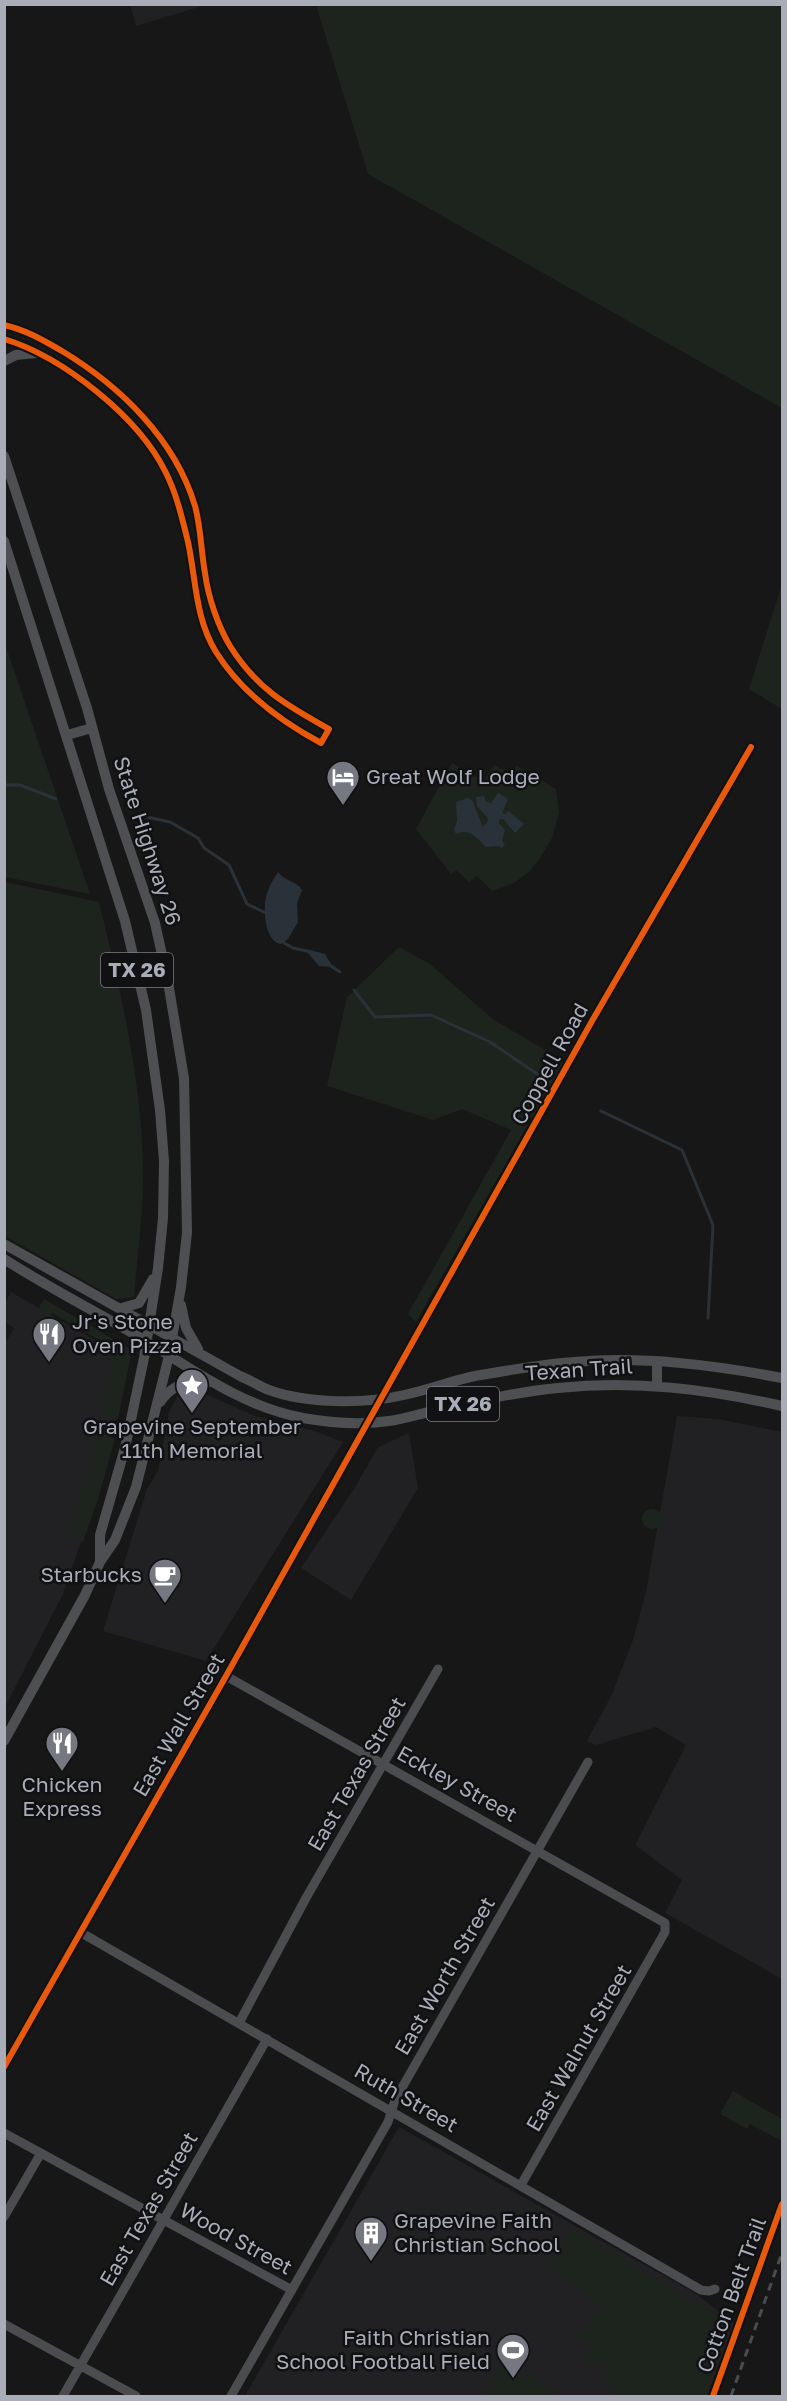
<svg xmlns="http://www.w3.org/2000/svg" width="787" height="2401" font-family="'Golos Text',sans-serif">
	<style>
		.built { fill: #212123 }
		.green { fill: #1d241e }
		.water { fill: #2a3239 }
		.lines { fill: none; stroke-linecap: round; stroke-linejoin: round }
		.stream { stroke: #2a3239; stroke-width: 3 }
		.minor { stroke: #4b4c50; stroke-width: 9 }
		.major { stroke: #4d4f52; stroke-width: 10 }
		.rail { stroke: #4b4c4f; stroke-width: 3; stroke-dasharray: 8 6; stroke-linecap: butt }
		.cycleway-casing { stroke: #111113; stroke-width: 10 }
		.cycleway { stroke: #e8590c; stroke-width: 6 }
		.labels { text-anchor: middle; stroke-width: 5; stroke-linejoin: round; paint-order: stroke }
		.shield { fill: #111113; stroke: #7b7e86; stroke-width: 1.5 }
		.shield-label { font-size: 20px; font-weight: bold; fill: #a8adb8 }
		.poi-label { font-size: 21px; fill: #a8adb8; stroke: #111113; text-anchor: start }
		.street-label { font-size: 21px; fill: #a8adb8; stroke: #111113 }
	</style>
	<rect width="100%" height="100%" fill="#171717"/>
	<path class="built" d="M 130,4 L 206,4 L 206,5 L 136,26 Z
		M 11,1292 L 128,1359 L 104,1476 L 63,1594 L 5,1707 L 4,1345 L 14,1328 L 5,1322 L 4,1305 Z
		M 194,1389 L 255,1416 L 315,1431 L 343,1442 L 206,1661 L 103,1631 L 147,1489 L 158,1471 L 169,1412 L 178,1395 L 186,1390 Z
		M 677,1416 L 718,1419 L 782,1432 L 782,1979 L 665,1913 L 682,1880 L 635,1845 L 686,1745 L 656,1727 L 596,1745 L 587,1741 L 612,1694 L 633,1640 L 646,1592 Z
		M 409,1433 L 418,1488 L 351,1600 L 301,1568 L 354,1489 L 378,1447 Z
		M 399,2127 L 695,2293 L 734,2323 L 707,2396 L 245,2396 Z"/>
	<path class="green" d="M 316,5 L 782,5 L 782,408 L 368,174 Z
		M 782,584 L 782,709 L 749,689 Z
		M 4,641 L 90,894 L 5,877 Z
		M 452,763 L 484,781 L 494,765 L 510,774 L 517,766 L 556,789 L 559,812 L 552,838 L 540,858 L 530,871 L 514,883 L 492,891 L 477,876 L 469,882 L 456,870 L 451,874 L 416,829 Z
		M 5,882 L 99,902 C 121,993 143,1083 143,1178 C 143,1218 137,1257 134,1297 L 116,1299 L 5,1236 Z
		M 399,947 L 430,964 L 494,1020 L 564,1061 L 416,1322 L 408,1314 L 511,1130 L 462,1109 L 433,1120 L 327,1086 L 347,997 Z
		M 44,1299 L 132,1350 L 118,1419 L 107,1417 L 101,1408 L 112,1364 L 105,1351 L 108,1345 L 52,1313 L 48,1318 L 43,1316 L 39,1307 Z
		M 101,1435 L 115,1439 L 98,1499 L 83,1542 L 70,1537 L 69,1531 L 85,1479 L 94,1442 Z
		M642 1519a10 10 0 1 1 20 0a10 10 0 1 1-20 0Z
		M 733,2091 L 782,2119 L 782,2141 L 750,2124 L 747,2129 L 720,2114 Z
		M 572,2229 L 730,2323 L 704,2396 L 616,2396 L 609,2393 L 612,2386 L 603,2381 L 609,2367 L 602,2363 L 598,2366 L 582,2357 L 590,2352 L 586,2340 L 578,2341 L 592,2318 L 599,2313 L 602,2306 L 584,2295 L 586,2291 L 548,2269 Z
		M 502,2362 L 564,2396 L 482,2396 Z"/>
	<path class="water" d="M 498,793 L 508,799 L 502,813 L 506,814 L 508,811 L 524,824 L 515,833 L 503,819 L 499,820 L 499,823 L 505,830 L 502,841 L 505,845 L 502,848 L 497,846 L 486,847 C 478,838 470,828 456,834 L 454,830 L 457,821 L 456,802 L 468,798 L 472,800 L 483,827 L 487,823 L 488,818 L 477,806 L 476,797 L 484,796 L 486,802 L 491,803 Z
		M 278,872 C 284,881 297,881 302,890 L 297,903 L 298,922 L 288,939 L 281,944 C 266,941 264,916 265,903 C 266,892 272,881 278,872 Z
		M 310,950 L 325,954 L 333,967 L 319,966 L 307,952 Z"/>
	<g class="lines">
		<path class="stream" d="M 4,785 L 20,785 L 56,799
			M 142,816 L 170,822 L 198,838 L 204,848 L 229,865 L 247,904 L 268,914
			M 283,939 L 284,943 L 293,948 L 311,952
			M 331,966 L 340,972
			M 354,990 L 375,1017 L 431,1015 L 490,1042 L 549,1082
			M 601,1111 L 682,1150 L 713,1225 L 708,1318"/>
		<path class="minor" d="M 4,325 C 26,330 43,340 62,351 C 120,386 175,439 195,506 C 201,528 201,551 205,573 C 208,597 218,626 230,646 C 257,689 286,705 329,729 L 321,743 C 280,721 241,692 216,652 C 195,618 196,579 188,542 C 182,518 177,495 166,473 C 139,417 63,357 4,339
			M 226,1676 L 665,1923 L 665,1932 L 521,2185
			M 80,1932 L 701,2290 L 709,2291 L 715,2289
			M 239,2023 L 306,1898 L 438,1669
			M 4,2067 L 226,1676 L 592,1021 L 751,747
			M 4,2133 L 292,2290
			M 4,2217 L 41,2153
			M 4,2324 L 136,2396
			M 63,2396 L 267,2039
			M 231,2396 L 388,2122 L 395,2100 L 588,1762"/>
		<path class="major" d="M 4,361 L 16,355 L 36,353
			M 4,456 L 87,708 L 109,789 L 155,923 L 168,982 L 184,1078 L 187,1233 L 181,1287 L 169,1356 L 136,1487 L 115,1540 L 100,1562 L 85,1595 L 4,1741
			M 4,541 L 125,921 L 146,1010 L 160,1110 L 164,1161 L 163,1218 L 158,1268 L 144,1358 L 125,1448 L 100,1535 L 100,1561
			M 67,735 L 92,728
			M 4,1244 L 240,1376 C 250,1380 259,1386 269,1390 C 307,1404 365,1404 404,1395 C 428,1390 451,1381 475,1376 C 505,1371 543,1364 574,1362 C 644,1356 714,1365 782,1378
			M 4,1259 C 46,1286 91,1309 134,1334 C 189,1366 239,1406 303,1418 C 331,1423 361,1425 389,1421 C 405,1419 422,1413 438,1410 C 477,1401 517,1392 558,1388 C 635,1380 707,1389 782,1406
			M 181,1305 L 186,1328 L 198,1349
			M 122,1308 L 139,1303 L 153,1279
			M 657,1385 L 657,1362
			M 160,1402 C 172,1385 188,1379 209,1382"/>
		<path class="rail" d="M 731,2396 L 782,2253"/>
		<defs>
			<path id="cycleway" d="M 4,325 C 26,330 43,340 62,351 C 120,386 175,439 195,506 C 201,528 201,551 205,573 C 208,597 218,626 230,646 C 257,689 286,705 329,729 L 321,743 C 280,721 241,692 216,652 C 195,618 196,579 188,542 C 182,518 177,495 166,473 C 139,417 63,357 4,339
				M 4,2067 L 226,1676 L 592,1021 L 751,747
				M 713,2396 L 782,2204"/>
		</defs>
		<use href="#cycleway" class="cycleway-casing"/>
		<use href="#cycleway" class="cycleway"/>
	</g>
	<defs>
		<symbol id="hotel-pin" viewBox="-11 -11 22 30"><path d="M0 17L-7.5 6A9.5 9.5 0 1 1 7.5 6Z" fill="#757880" stroke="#111113"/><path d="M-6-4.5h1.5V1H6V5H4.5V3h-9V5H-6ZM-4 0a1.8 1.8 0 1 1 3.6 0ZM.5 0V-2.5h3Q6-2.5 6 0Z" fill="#fff"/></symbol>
		<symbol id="restaurant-pin" viewBox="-11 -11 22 30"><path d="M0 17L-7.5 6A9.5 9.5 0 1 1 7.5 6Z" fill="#757880" stroke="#111113"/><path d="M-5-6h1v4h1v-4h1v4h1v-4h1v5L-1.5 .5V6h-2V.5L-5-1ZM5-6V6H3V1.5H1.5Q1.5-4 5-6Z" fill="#fff"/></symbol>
		<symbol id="sight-pin" viewBox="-11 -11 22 30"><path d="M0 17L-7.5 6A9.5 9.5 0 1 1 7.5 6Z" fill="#757880" stroke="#111113"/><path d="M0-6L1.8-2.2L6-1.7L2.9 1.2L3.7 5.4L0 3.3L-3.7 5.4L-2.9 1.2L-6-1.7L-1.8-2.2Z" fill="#fff"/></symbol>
		<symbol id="cafe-pin" viewBox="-11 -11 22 30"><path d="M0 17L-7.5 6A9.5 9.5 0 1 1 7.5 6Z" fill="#757880" stroke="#111113"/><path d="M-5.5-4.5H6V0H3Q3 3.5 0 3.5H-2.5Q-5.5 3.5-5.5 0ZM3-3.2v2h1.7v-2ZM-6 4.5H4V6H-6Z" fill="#fff"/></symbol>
		<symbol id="building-pin" viewBox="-11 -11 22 30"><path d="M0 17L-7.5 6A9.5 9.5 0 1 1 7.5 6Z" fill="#757880" stroke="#111113"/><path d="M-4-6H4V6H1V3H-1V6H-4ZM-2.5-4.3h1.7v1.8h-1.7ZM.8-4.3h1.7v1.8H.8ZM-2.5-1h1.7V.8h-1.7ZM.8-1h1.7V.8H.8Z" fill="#fff"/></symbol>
		<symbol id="stadium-pin" viewBox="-11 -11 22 30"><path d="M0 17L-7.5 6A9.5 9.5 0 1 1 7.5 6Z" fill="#757880" stroke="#111113"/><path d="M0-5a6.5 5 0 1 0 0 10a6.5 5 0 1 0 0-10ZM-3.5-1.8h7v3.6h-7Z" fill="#fff"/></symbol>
	</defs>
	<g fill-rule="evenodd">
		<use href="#hotel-pin" x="324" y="758" width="38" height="52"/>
		<use href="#restaurant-pin" x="30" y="1315" width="38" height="52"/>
		<use href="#sight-pin" x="173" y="1366" width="38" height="52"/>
		<use href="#cafe-pin" x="146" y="1556" width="38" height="52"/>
		<use href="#restaurant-pin" x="43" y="1724" width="38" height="52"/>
		<use href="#building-pin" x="352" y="2214" width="38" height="52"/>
		<use href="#stadium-pin" x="494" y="2331" width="38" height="52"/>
	</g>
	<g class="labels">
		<g class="shield">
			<rect x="101" y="953" width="72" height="34" rx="4.5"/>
			<rect x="427" y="1387" width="72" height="34" rx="4.5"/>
		</g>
		<g class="shield-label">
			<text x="137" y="977">TX 26</text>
			<text x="463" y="1411">TX 26</text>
		</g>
		<g class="poi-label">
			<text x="366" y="784">Great Wolf Lodge</text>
			<text x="72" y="1329">Jr's Stone<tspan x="72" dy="24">Oven Pizza</tspan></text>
			<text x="192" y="1434" text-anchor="middle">Grapevine September<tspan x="192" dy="24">11th Memorial</tspan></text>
			<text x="142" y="1582" text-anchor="end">Starbucks</text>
			<text x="62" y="1792" text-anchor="middle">Chicken<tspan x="62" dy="24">Express</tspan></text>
			<text x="394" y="2228">Grapevine Faith<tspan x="394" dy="24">Christian School</tspan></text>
			<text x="490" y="2345" text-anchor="end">Faith Christian<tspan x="490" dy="24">School Football Field</tspan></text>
		</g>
		<g class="street-label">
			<text transform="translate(147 841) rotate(72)" y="7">State Highway 26</text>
			<text transform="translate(550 1064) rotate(-61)" y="7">Coppell Road</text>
			<text transform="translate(579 1370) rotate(-4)" y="7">Texan Trail</text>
			<text transform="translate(179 1725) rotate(-60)" y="7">East Wall Street</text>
			<text transform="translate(357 1774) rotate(-60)" y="7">East Texas Street</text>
			<text transform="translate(457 1784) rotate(29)" y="7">Eckley Street</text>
			<text transform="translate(445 1976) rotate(-60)" y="7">East Worth Street</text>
			<text transform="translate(579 2048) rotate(-60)" y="7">East Walnut Street</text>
			<text transform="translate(406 2098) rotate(30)" y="7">Ruth Street</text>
			<text transform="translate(149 2209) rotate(-60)" y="7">East Texas Street</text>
			<text transform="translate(236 2239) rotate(29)" y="7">Wood Street</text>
			<text transform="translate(732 2295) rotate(-70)" y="7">Cotton Belt Trail</text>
		</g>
	</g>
	<rect width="787" height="2401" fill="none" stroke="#a8adb8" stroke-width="12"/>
</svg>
